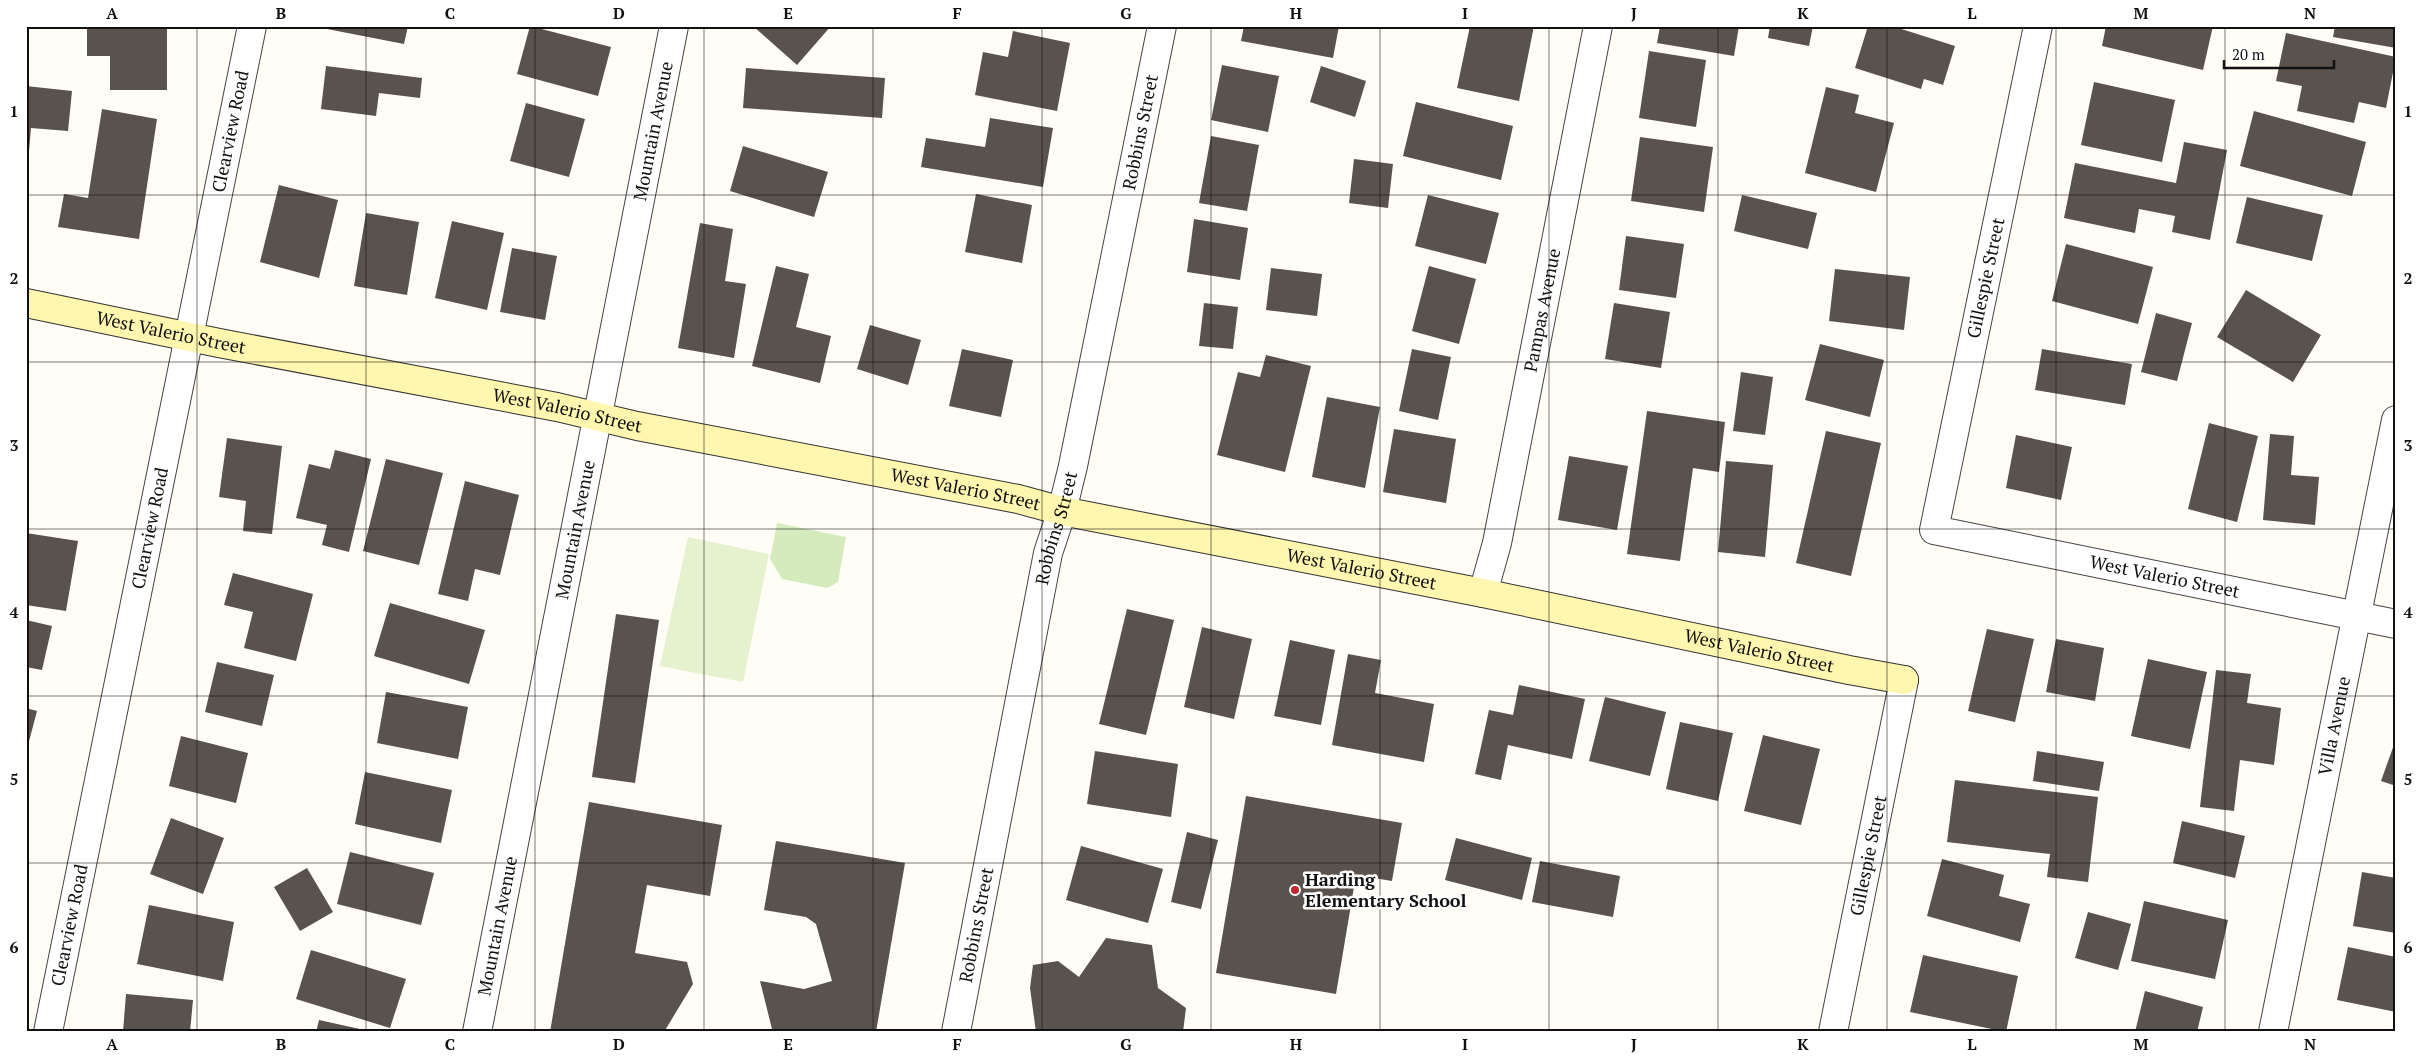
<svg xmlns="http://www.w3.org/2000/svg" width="2422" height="1058" font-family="'PT Serif',serif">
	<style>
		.green { fill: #d5ebbd }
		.pitch { fill: #e6f2cf }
		.building { fill: #5a524d }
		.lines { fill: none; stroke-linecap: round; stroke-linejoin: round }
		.street-casing { stroke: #444; stroke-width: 30 }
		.secondary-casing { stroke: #333; stroke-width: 30 }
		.street { stroke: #fff; stroke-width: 28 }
		.secondary { stroke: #fff6b0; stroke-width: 28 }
		.grid { fill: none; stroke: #111; stroke-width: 1; stroke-opacity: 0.55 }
		.poi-dot { fill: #c4262e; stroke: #fff; stroke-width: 2 }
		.labels { text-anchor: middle; stroke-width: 5; stroke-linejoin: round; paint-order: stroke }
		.street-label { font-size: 18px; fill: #111; stroke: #fff }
		.poi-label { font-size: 18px; font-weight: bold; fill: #111; stroke: #fff; text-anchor: start }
		.neatline { fill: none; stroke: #111; stroke-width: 2 }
		.grid-label { font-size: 16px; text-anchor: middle; font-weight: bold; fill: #111 }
	</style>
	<rect width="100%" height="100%" fill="#fffdf5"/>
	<path class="green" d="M 777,523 L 846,537 L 838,582 L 827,588 L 782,579 L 770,559 Z"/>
	<path class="pitch" d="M 688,537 L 769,554 L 743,682 L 660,666 Z"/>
	<path class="building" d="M 87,26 L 167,26 L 167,90 L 110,90 L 110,56 L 87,56 Z
		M 327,26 L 408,26 L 404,44 L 327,29 Z
		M 530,26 L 611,47 L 598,96 L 517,74 Z
		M 753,26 L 831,26 L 797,65 Z
		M 1244,26 L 1339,26 L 1333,58 L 1241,41 Z
		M 1470,26 L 1534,26 L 1519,101 L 1457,88 Z
		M 1660,26 L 1739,26 L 1734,56 L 1657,43 Z
		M 1770,26 L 1813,26 L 1809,46 L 1768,38 Z
		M 1868,26 L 1892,26 L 1955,46 L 1943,85 L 1924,79 L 1921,89 L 1855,68 Z
		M 2106,26 L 2213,26 L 2203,70 L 2102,46 Z
		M 2335,26 L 2396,26 L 2396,48 L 2333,37 Z
		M 1013,31 L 1070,43 L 1057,111 L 975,95 L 983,52 L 1008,57 Z
		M 2286,33 L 2396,57 L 2386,108 L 2359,102 L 2354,123 L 2297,111 L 2302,86 L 2276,81 Z
		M 1649,51 L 1706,60 L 1696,127 L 1639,118 Z
		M 1222,65 L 1279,76 L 1268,132 L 1211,120 Z
		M 326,66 L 422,78 L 420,98 L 379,93 L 376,116 L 321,109 Z
		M 1321,66 L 1366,81 L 1355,117 L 1310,102 Z
		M 746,68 L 885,78 L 882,118 L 743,108 Z
		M 2094,82 L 2175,100 L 2162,162 L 2081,145 Z
		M 26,86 L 72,91 L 68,131 L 31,128 L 28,163 Z
		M 1826,87 L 1859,95 L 1855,113 L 1894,123 L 1876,192 L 1805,173 Z
		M 1416,102 L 1513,126 L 1501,180 L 1403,156 Z
		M 526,103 L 585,119 L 569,177 L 510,161 Z
		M 102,109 L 157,119 L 139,239 L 58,227 L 64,194 L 88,198 Z
		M 2254,111 L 2366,142 L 2352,196 L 2240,166 Z
		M 990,118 L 1053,128 L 1043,187 L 921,167 L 926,138 L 985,147 Z
		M 1211,136 L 1259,145 L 1247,211 L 1199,203 Z
		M 1640,137 L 1713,147 L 1704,212 L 1631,201 Z
		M 2184,142 L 2227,150 L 2210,240 L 2172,232 L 2175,216 L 2139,209 L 2135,233 L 2064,218 L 2075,163 L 2176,183 Z
		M 743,146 L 828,172 L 814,217 L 730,191 Z
		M 1354,159 L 1393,164 L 1388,208 L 1349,203 Z
		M 279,185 L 338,200 L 319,278 L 260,262 Z
		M 976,194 L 1032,205 L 1022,263 L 965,252 Z
		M 1428,195 L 1499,213 L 1486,264 L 1415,246 Z
		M 1742,195 L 1817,213 L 1808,249 L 1734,231 Z
		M 2247,197 L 2323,215 L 2312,261 L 2236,243 Z
		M 366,213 L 419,222 L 407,295 L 354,286 Z
		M 1194,219 L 1248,228 L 1240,280 L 1187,272 Z
		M 452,221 L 504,233 L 487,310 L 435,298 Z
		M 700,223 L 733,229 L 725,281 L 746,284 L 734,358 L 678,348 Z
		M 1626,236 L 1684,244 L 1676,298 L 1619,290 Z
		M 2066,244 L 2153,267 L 2138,324 L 2052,301 Z
		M 512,248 L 557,256 L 545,320 L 500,312 Z
		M 776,266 L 809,274 L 796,327 L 831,336 L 820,383 L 752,366 Z
		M 1429,266 L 1476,279 L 1459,344 L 1412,331 Z
		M 1271,268 L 1322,274 L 1317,316 L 1266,310 Z
		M 1835,269 L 1910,277 L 1904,330 L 1829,321 Z
		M 2246,290 L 2321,335 L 2293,382 L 2217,337 Z
		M 1204,303 L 1238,307 L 1233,349 L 1199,346 Z
		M 1614,303 L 1670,312 L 1661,368 L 1605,359 Z
		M 2156,313 L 2192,323 L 2177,381 L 2141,372 Z
		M 870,325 L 921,340 L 908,385 L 857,369 Z
		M 1820,344 L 1884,360 L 1870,417 L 1805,400 Z
		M 962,349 L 1013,360 L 1001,417 L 949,406 Z
		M 1412,349 L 1451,357 L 1438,420 L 1399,411 Z
		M 2042,349 L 2132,364 L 2125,405 L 2035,390 Z
		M 1266,355 L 1311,366 L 1285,472 L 1217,455 L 1238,372 L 1260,377 Z
		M 1741,372 L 1773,377 L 1765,435 L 1733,431 Z
		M 1327,397 L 1380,407 L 1365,488 L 1312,477 Z
		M 1647,411 L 1725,422 L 1719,472 L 1693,468 L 1680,561 L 1627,554 Z
		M 2209,423 L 2258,436 L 2237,522 L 2188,509 Z
		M 1394,429 L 1456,439 L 1446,503 L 1383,492 Z
		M 1826,431 L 1881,443 L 1851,576 L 1796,563 Z
		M 2270,434 L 2294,436 L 2291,475 L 2319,477 L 2315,525 L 2263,520 Z
		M 2016,435 L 2072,447 L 2061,500 L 2006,488 Z
		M 227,438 L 282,446 L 272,534 L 243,531 L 246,501 L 219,497 Z
		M 335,450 L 371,459 L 349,552 L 322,545 L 327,525 L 296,518 L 309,464 L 330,469 Z
		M 1569,456 L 1628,466 L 1617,530 L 1558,520 Z
		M 386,459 L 443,473 L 419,565 L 363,551 Z
		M 1726,461 L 1773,465 L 1765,557 L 1718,552 Z
		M 465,481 L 519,495 L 500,575 L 475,569 L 468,601 L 438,594 Z
		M 26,533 L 78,541 L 66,611 L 26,605 Z
		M 233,573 L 313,594 L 296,661 L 244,648 L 253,612 L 224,605 Z
		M 390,603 L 485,630 L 469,684 L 374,656 Z
		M 1127,609 L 1174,620 L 1146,735 L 1099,724 Z
		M 616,614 L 659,620 L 635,783 L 592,777 Z
		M 26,620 L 52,626 L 42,670 L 26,667 Z
		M 1202,627 L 1252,639 L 1234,719 L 1184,707 Z
		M 1987,629 L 2034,639 L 2015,722 L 1968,711 Z
		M 2056,639 L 2104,648 L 2095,701 L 2046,692 Z
		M 1290,640 L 1335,650 L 1321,725 L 1274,716 Z
		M 1348,654 L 1381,660 L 1375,693 L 1434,704 L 1424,762 L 1332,745 Z
		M 2148,659 L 2207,672 L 2190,749 L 2131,736 Z
		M 217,662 L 274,675 L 262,726 L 205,712 Z
		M 2216,670 L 2251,674 L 2247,703 L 2281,708 L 2274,765 L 2240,760 L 2234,811 L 2200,807 Z
		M 1519,685 L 1585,699 L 1572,759 L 1508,745 L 1501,780 L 1475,774 L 1489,710 L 1513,715 Z
		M 386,692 L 468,707 L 458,759 L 377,743 Z
		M 1605,697 L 1666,712 L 1650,776 L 1589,761 Z
		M 26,708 L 37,711 L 27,749 L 26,749 Z
		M 1680,722 L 1733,733 L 1718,801 L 1666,789 Z
		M 1763,735 L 1820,749 L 1801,825 L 1744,811 Z
		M 181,736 L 248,753 L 236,803 L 169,786 Z
		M 2396,739 L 2396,786 L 2381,781 Z
		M 1095,751 L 1178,764 L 1171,817 L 1087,804 Z
		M 2037,751 L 2104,762 L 2099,791 L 2033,781 Z
		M 365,772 L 452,790 L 441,843 L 355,824 Z
		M 1955,780 L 2098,797 L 2088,882 L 2047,877 L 2050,854 L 1947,842 Z
		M 1246,796 L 1402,823 L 1392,881 L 1356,875 L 1336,994 L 1216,973 Z
		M 589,802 L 722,825 L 710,896 L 647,885 L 635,953 L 687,962 L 693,984 L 664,1032 L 550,1032 Z
		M 171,818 L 224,838 L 203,894 L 150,874 Z
		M 2182,821 L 2245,836 L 2235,878 L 2173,863 Z
		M 1187,832 L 1218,840 L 1201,909 L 1171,902 Z
		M 1456,838 L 1532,858 L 1522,900 L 1445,880 Z
		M 776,841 L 905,863 L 876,1032 L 770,1032 L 772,1029 L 760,981 L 804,989 L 832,981 L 816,924 L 806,917 L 764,910 Z
		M 1081,846 L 1163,869 L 1148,923 L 1066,900 Z
		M 350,852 L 434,873 L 421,925 L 337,904 Z
		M 1942,859 L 2004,875 L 1999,896 L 2030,904 L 2020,942 L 1927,916 Z
		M 1540,861 L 1620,876 L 1613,917 L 1532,902 Z
		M 307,868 L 333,912 L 300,931 L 274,887 Z
		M 2362,872 L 2396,878 L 2396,933 L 2353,926 Z
		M 2144,901 L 2228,920 L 2215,979 L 2131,961 Z
		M 149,905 L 234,922 L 223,981 L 137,964 Z
		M 2088,912 L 2131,924 L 2118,970 L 2075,958 Z
		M 1106,938 L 1152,945 L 1158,988 L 1186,1008 L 1183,1032 L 1036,1032 L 1030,988 L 1033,965 L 1058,961 L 1079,977 Z
		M 2348,947 L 2396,957 L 2396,1012 L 2337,1000 Z
		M 311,950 L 406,979 L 390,1028 L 296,999 Z
		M 1923,955 L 2018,976 L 2006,1032 L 1910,1012 Z
		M 2145,991 L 2203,1007 L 2197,1032 L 2135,1032 Z
		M 126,994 L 193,1000 L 190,1032 L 123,1032 Z
		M 319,1020 L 369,1031 L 369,1032 L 316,1032 Z"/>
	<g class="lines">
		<defs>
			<g id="street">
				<path id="s1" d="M 2038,26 L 1934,530 L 2396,624"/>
				<path id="s2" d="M 1483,593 L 1497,543 L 1598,26"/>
				<path id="s3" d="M 48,1032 L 252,26"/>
				<path id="s4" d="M 477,1032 L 674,26"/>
				<path id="s5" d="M 956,1032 L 1048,553 L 1062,511 L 1073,466 L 1162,26"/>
				<path id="s6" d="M 1833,1032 L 1904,680"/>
				<path id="s7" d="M 2273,1032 L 2396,420"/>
			</g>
			<g id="secondary">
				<path id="s8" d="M 26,303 L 219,343 L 557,407 L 637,426 L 1018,499 L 1062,511 L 1483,593 L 1849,670 L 1904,680"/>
			</g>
		</defs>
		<use href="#street" class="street-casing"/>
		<use href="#secondary" class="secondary-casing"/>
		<use href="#street" class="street"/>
		<use href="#secondary" class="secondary"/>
	</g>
	<path class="grid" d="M 197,26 L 197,1032M 366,26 L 366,1032M 535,26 L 535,1032M 704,26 L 704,1032M 873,26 L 873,1032M 1042,26 L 1042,1032M 1211,26 L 1211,1032M 1380,26 L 1380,1032M 1549,26 L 1549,1032M 1718,26 L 1718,1032M 1887,26 L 1887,1032M 2056,26 L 2056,1032M 2225,26 L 2225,1032M 26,195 L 2396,195M 26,362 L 2396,362M 26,529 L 2396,529M 26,696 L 2396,696M 26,863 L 2396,863"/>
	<circle class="poi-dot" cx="1295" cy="890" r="5"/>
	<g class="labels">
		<g class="street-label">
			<text dy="6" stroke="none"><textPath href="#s4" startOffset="918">Mountain Avenue</textPath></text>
			<text dy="6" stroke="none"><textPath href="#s3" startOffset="919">Clearview Road</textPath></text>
			<text dy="6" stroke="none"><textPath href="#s5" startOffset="919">Robbins Street</textPath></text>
			<text transform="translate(1986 278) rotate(-78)" y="6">Gillespie Street</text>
			<text dy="6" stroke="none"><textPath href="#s2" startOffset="289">Pampas Avenue</textPath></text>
			<text dy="6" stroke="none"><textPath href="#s8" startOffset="148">West Valerio Street</textPath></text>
			<text dy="6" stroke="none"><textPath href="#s8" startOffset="552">West Valerio Street</textPath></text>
			<text dy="6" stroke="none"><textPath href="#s8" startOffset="958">West Valerio Street</textPath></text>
			<text dy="6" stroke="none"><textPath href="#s3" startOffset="514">Clearview Road</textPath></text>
			<text dy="6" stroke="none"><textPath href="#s4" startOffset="512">Mountain Avenue</textPath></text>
			<text dy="6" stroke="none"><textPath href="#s5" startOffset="514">Robbins Street</textPath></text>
			<text dy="6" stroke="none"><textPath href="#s8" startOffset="1362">West Valerio Street</textPath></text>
			<text dy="6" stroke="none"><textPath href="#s1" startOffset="750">West Valerio Street</textPath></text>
			<text dy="6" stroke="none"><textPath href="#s8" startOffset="1768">West Valerio Street</textPath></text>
			<text dy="6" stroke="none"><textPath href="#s7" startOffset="312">Villa Avenue</textPath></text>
			<text dy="6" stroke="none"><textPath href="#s6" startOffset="180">Gillespie Street</textPath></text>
			<text dy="6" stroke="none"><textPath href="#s5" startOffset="109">Robbins Street</textPath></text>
			<text dy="6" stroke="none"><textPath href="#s3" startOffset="109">Clearview Road</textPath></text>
			<text dy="6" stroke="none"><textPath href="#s4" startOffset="108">Mountain Avenue</textPath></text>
		</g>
		<g class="poi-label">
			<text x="1305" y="886">Harding<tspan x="1305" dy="21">Elementary School</tspan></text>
		</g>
	</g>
	<rect width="2422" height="1058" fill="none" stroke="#ffffff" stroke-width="55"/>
	<path d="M2224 60v8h110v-8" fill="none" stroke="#111111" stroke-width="2.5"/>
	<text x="2232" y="60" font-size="15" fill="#111111" stroke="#ffffff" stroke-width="4" paint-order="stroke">20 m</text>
	<rect x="28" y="28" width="2366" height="1002" class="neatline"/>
	<g class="grid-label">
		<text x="112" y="19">A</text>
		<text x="281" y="19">B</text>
		<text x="450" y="19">C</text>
		<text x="619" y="19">D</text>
		<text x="788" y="19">E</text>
		<text x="957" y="19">F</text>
		<text x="1126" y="19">G</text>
		<text x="1296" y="19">H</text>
		<text x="1465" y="19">I</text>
		<text x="1634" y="19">J</text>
		<text x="1803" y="19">K</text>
		<text x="1972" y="19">L</text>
		<text x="2141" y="19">M</text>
		<text x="2310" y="19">N</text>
		<text x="14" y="117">1</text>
		<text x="2408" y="117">1</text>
		<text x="14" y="284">2</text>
		<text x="2408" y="284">2</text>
		<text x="14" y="451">3</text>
		<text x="2408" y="451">3</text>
		<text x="14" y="618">4</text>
		<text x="2408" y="618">4</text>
		<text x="14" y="785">5</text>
		<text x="2408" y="785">5</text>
		<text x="14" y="953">6</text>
		<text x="2408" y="953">6</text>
		<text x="112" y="1050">A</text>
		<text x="281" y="1050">B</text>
		<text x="450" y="1050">C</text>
		<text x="619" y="1050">D</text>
		<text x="788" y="1050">E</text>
		<text x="957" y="1050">F</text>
		<text x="1126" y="1050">G</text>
		<text x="1296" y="1050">H</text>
		<text x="1465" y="1050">I</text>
		<text x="1634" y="1050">J</text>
		<text x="1803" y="1050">K</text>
		<text x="1972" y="1050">L</text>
		<text x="2141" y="1050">M</text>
		<text x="2310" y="1050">N</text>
	</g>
</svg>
